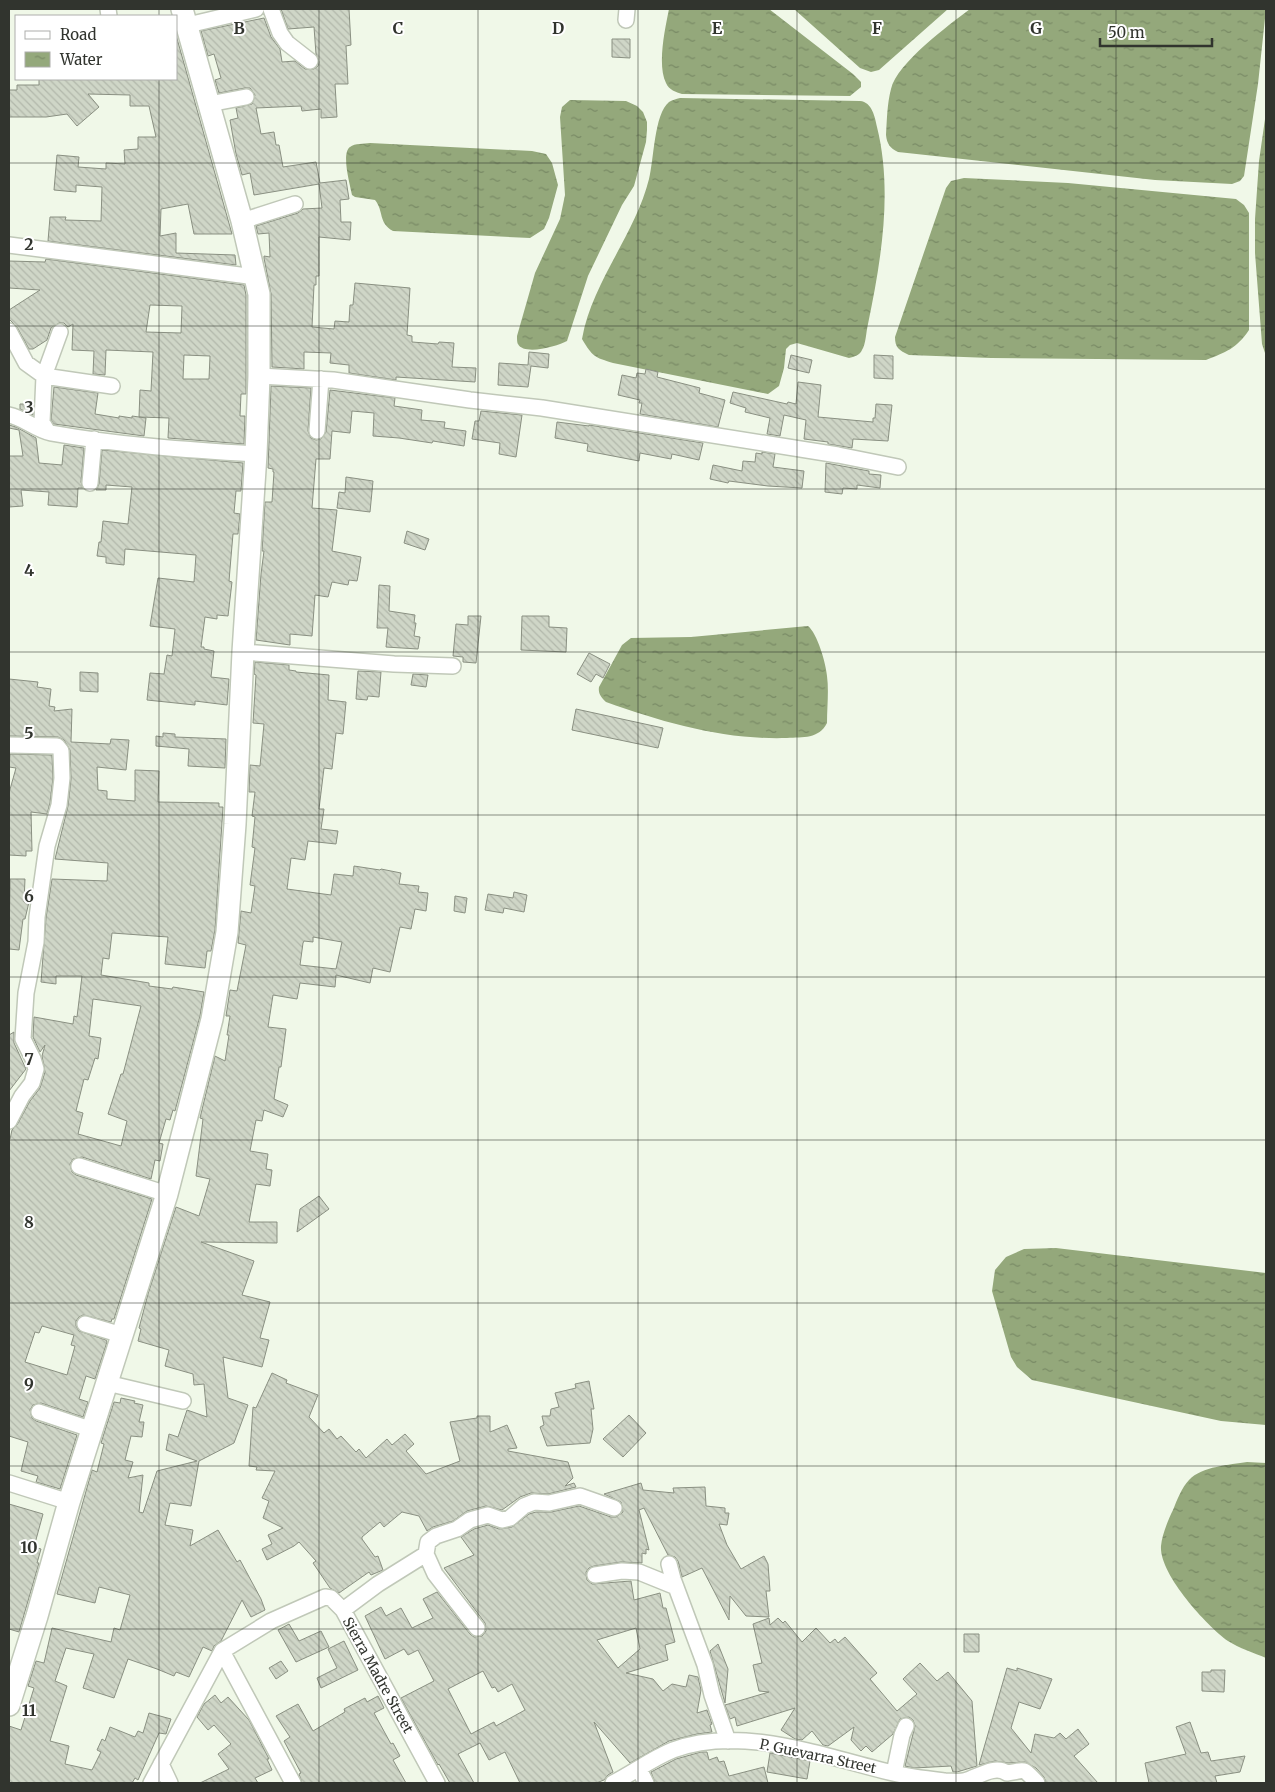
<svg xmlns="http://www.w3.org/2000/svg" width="1275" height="1792" font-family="Merriweather,serif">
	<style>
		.water { fill: url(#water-ripples) }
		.building { fill: url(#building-back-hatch); stroke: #8a9082; fill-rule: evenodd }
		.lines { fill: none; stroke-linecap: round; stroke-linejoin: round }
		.street-casing { stroke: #c0c8b8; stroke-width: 18 }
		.secondary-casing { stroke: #c0c8b8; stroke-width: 24 }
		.street { stroke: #fff; stroke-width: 15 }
		.secondary { stroke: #fff; stroke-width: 21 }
		.grid { fill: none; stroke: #31342e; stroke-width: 1; stroke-opacity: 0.55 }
		.labels { text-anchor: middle; stroke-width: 4; stroke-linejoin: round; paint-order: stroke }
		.street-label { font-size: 14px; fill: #31342e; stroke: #fff }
		.grid-label { font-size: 16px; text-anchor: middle; font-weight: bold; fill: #31342e; stroke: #fff; stroke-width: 4; stroke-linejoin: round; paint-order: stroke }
	</style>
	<defs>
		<pattern id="water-ripples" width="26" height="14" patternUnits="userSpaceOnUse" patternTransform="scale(1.25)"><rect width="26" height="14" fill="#94a87b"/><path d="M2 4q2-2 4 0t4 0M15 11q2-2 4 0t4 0" fill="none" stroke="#798a65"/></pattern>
		<pattern id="building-back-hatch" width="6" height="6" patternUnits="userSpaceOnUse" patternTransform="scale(1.25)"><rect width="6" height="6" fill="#cfd6c7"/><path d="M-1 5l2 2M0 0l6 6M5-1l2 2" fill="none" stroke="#b2b8ab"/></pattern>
	</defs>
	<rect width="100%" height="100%" fill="#f0f8e8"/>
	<path class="water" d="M 669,9 L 769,9 L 853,74 L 861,82 L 861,87 L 850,96 L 682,94 C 676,92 669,90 666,83 C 657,65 665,29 669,9 Z
		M 794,9 L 948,9 L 879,70 L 871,72 L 860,68 Z
		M 970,9 L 1266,9 L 1258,84 L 1244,176 L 1240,181 L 1232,184 L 1155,180 L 898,152 C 890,148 887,144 886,135 C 887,120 887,104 891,89 C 897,63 949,25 970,9 Z
		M 680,98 L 860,101 C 872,102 875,117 877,127 C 893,191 881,261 868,324 C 866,332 866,344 862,350 C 860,355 854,357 849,358 L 797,343 L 790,345 L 786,349 L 784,368 L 779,386 L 768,394 L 613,363 C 594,357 593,357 582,339 C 592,282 635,235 649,179 C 654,160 654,114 669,102 C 672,100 676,99 680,98 Z
		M 570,100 L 626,101 L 637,106 L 643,112 L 647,122 L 647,130 L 646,142 L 634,186 L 622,205 L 588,276 L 567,341 C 558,346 524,356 518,344 C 517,343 517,338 517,336 L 535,273 L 560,219 L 565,195 L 560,117 L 562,107 Z
		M 1266,112 L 1266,356 L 1262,344 L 1255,253 L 1255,219 L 1259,161 Z
		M 370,143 L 532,151 L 546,154 L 552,163 L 558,185 L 549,218 L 544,229 L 530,238 L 393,231 C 378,223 384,211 375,200 L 355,197 L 352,195 C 350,185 341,153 350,147 C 355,143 364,144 370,143 Z
		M 964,178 L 1068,183 L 1236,199 L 1244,205 L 1249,213 L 1249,330 C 1236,349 1226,352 1206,360 L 991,358 L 909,355 C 899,350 895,348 895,337 L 946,188 L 951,181 Z
		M 808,626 C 817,633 826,663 827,676 C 829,691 827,707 827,723 C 819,739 803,737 787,738 C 724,740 665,723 606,702 C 601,697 598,694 599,687 L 622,645 L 631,638 L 691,637 Z
		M 1056,1248 L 1266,1273 L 1266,1425 L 1221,1421 L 1032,1380 L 1017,1367 L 1011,1357 L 992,1291 L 995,1270 L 1006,1257 L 1024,1249 Z
		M 1247,1462 L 1266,1463 L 1266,1658 C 1254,1653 1239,1648 1228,1641 C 1206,1625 1159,1574 1161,1546 C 1162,1535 1168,1520 1173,1510 C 1177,1500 1182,1487 1189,1480 C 1202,1466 1230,1465 1247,1462 Z"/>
	<path class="building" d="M 281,9 L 349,9 L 351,45 L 346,46 L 348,84 L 335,84 L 337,117 L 321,118 L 321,109 L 302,111 L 301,106 L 256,108 L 261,134 L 274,132 L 276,145 L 279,145 L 283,167 L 316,162 L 320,183 L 346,180 L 349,199 L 340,200 L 341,222 L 351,222 L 350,240 L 319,237 L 319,276 L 316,276 L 316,285 L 314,285 L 312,327 L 334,329 L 335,321 L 349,322 L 350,305 L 353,305 L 355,283 L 410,288 L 407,335 L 412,336 L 412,342 L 438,344 L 439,342 L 454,343 L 452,367 L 476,368 L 475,382 L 396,377 L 396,380 L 349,373 L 349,365 L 330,363 L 331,353 L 304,352 L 304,369 L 272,367 L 271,294 L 264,258 L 264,256 L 270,257 L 269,233 L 258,234 L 256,226 L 298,213 L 303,209 L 322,208 L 319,184 L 254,195 L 250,173 L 242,175 L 236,154 L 230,120 L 238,118 L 236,108 L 252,104 L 255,95 L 250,88 L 245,88 L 219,93 L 215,80 L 221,78 L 214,54 L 208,56 L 201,31 L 264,18 L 271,37 L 280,49 L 282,62 L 295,61 L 305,69 L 314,69 L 318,66 L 319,62 L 316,54 L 314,27 L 288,29 Z
		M 176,35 L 232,234 L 194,234 L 188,204 L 161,209 L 160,236 L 176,233 L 176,253 L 235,255 L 236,265 L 48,241 L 50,217 L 66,217 L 65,220 L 101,221 L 102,187 L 76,185 L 76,192 L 54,190 L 57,155 L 79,157 L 78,167 L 106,169 L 106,163 L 125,164 L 124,150 L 138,149 L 138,137 L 156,137 L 149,106 L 130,106 L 130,95 L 88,94 L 99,107 L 77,126 L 67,114 L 46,117 L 9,117 L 9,90 L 17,90 L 17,85 L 39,85 L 39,79 L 176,79 Z
		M 612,39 L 630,39 L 630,58 L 612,57 Z
		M 46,259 L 244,285 L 246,295 L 246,394 L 241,394 L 240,416 L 245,416 L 244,444 L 168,438 L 169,418 L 139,417 L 140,390 L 151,391 L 153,352 L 106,350 L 105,375 L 93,374 L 94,351 L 72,350 L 73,324 L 68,327 L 64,323 L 59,323 L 51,328 L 47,340 L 33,349 L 29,349 L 17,327 L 9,319 L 9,310 L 40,290 L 9,288 L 9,261 L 45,262 ZM 150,305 L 182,306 L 181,333 L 146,332 ZM 184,355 L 210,356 L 209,379 L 183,379 Z
		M 529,352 L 549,354 L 548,368 L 531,366 L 528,387 L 498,385 L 499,363 L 528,365 Z
		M 791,355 L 812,360 L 809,373 L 788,368 Z
		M 874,355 L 893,356 L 893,379 L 874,378 Z
		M 646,369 L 658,372 L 657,377 L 700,388 L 699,393 L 725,400 L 718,427 L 640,414 L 642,403 L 639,403 L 640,400 L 618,395 L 622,375 L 636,378 L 637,373 L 645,374 Z
		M 798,382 L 821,385 L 818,417 L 873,422 L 873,418 L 875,418 L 876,404 L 892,405 L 888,441 L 853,439 L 852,448 L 828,444 L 828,442 L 804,439 L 806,420 L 784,415 L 780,436 L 767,434 L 770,418 L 745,412 L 746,408 L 730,403 L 733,392 L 787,404 L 788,402 L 796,404 Z
		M 271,386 L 311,388 L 308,431 L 311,438 L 316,440 L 321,439 L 326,432 L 330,390 L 395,398 L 394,406 L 422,410 L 421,420 L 445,422 L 444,428 L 466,431 L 464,446 L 433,441 L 432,443 L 399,438 L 373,436 L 374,413 L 352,411 L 350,433 L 332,431 L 330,459 L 316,459 L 312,508 L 337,510 L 332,551 L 361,557 L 358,576 L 357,581 L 349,580 L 348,585 L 332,582 L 328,597 L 315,595 L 312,636 L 290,634 L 290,645 L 256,640 L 261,574 L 264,551 L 262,551 L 265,502 L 272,502 L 274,472 L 273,472 L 273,469 L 268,468 Z
		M 54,387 L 98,393 L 95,414 L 119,418 L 119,416 L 132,418 L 132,416 L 146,418 L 144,436 L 54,424 L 51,420 Z
		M 20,404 L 33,404 L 33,415 L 20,409 Z
		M 481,411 L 522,415 L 516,457 L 499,454 L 500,443 L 472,439 L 475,421 L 479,421 Z
		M 557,422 L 589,426 L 589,425 L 703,443 L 699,460 L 672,454 L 671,459 L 640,453 L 639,461 L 587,451 L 588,444 L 555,438 Z
		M 9,425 L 16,427 L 36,438 L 39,463 L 62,465 L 64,445 L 84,448 L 81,482 L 83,488 L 78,488 L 77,507 L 48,505 L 49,492 L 21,490 L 23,506 L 9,507 L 9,456 L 23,456 L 19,430 L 9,428 Z
		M 102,450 L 243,463 L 241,491 L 236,491 L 234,513 L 240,514 L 238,534 L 233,534 L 231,557 L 229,581 L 232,582 L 228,616 L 217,615 L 217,619 L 205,617 L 201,647 L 204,647 L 204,649 L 214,651 L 211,677 L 229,679 L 227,705 L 195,701 L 195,705 L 147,700 L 150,673 L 164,674 L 167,655 L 172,656 L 175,629 L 150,626 L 158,578 L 194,582 L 196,555 L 125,549 L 124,565 L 106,563 L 106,557 L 97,556 L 99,542 L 101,542 L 103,521 L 128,524 L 132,487 L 106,485 L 106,490 L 96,490 L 99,484 Z
		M 762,452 L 775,454 L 773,467 L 804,471 L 802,488 L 768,486 L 729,481 L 728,483 L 710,479 L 713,465 L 742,471 L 743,461 L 755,462 L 756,453 L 762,454 Z
		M 826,463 L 869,471 L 869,474 L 881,475 L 880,488 L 857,485 L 857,489 L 843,488 L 842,494 L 825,492 Z
		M 346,477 L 373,481 L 370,512 L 337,508 L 339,492 L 345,493 Z
		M 407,531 L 429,539 L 425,550 L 404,543 Z
		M 379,585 L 390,586 L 389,611 L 415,615 L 414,623 L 416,623 L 414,636 L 420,637 L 418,649 L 386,647 L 388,628 L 377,628 Z
		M 468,616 L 481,616 L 476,663 L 463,662 L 463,657 L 453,656 L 456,624 L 468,625 Z
		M 522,616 L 549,616 L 549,627 L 567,628 L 566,652 L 521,650 Z
		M 589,653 L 610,664 L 603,678 L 596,674 L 591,682 L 577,674 Z
		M 255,662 L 289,665 L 289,670 L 296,671 L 296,672 L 329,675 L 328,700 L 346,702 L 343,734 L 336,733 L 332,769 L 324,768 L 319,809 L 324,809 L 321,829 L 338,831 L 336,844 L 308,841 L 305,860 L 291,858 L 287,889 L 331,895 L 334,874 L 353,876 L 354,866 L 380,870 L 381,869 L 401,873 L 399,884 L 419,886 L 418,892 L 428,893 L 426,911 L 415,909 L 411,929 L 400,927 L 390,972 L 373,968 L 370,983 L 336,975 L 335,987 L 300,983 L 297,999 L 273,995 L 268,1027 L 286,1029 L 281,1067 L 279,1067 L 274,1099 L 288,1105 L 283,1117 L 264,1110 L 262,1121 L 256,1120 L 250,1151 L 268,1154 L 266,1169 L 272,1170 L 270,1186 L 256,1184 L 249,1222 L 277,1222 L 277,1243 L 201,1242 L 254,1261 L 242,1295 L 270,1302 L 260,1338 L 269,1340 L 262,1367 L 223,1357 L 228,1398 L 248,1405 L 234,1443 L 199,1461 L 191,1506 L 170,1503 L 165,1525 L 193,1530 L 190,1546 L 218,1530 L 237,1562 L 240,1560 L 261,1599 L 265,1610 L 251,1617 L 242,1600 L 221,1641 L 214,1646 L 212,1651 L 203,1647 L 189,1677 L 176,1672 L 174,1676 L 157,1669 L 128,1659 L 114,1698 L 83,1688 L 94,1654 L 66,1648 L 55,1681 L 67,1686 L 50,1741 L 69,1746 L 65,1764 L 92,1770 L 101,1752 L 97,1750 L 102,1739 L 105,1741 L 110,1727 L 135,1737 L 138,1731 L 143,1733 L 149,1713 L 171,1719 L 166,1734 L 159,1733 L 138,1780 L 135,1778 L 132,1783 L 9,1783 L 9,1726 L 21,1730 L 34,1688 L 28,1686 L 36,1661 L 44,1663 L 52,1628 L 111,1642 L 114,1628 L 120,1630 L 130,1595 L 99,1587 L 95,1603 L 57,1594 L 92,1470 L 97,1472 L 104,1444 L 101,1443 L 114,1402 L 120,1403 L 121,1398 L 135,1401 L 134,1403 L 143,1405 L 139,1422 L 144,1422 L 142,1437 L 131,1436 L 125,1460 L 133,1462 L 128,1478 L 143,1475 L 139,1512 L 143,1513 L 157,1471 L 197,1461 L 166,1450 L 169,1434 L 178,1437 L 187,1410 L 207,1417 L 204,1384 L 194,1385 L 193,1374 L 165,1366 L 169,1350 L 138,1341 L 141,1329 L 139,1328 L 148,1294 L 176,1207 L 199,1216 L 210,1179 L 196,1176 L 203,1119 L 200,1118 L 215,1056 L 225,1061 L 229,1035 L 227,1035 L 230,1016 L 226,1016 L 230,990 L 237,991 L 246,945 L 238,943 L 241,911 L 251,913 L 255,886 L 250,885 L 255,848 L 252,847 L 255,817 L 252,816 L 255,792 L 249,792 L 250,765 L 260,766 L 264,724 L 253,723 L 256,675 L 254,674 ZM 313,937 L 342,942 L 336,969 L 300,965 L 303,943 L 304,941 L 313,942 Z
		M 358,671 L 381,672 L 379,697 L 368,696 L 367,700 L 356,699 Z
		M 80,672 L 98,673 L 98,692 L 80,691 Z
		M 413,674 L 428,675 L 426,687 L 411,685 Z
		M 9,679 L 38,682 L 37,687 L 51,689 L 49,706 L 55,707 L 54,711 L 72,709 L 71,742 L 110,744 L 111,739 L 129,740 L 126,770 L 97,767 L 98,790 L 107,791 L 107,799 L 135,801 L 135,770 L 159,771 L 158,802 L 219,803 L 219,807 L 223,807 L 215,930 L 211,951 L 207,951 L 205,968 L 165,964 L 168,937 L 112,933 L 109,959 L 103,958 L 101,975 L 149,983 L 149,986 L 172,989 L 173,987 L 204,992 L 200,1016 L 175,1111 L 173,1110 L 170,1120 L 166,1119 L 159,1143 L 163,1144 L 160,1161 L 155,1160 L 151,1179 L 82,1157 L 73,1159 L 70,1164 L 72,1172 L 76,1175 L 152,1199 L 114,1319 L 112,1319 L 111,1322 L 83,1315 L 79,1317 L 76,1321 L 76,1326 L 79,1331 L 106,1340 L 107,1342 L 95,1379 L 86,1376 L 79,1399 L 88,1402 L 83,1417 L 41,1403 L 33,1405 L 30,1410 L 32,1418 L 36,1421 L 77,1435 L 60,1489 L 36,1482 L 38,1476 L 21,1471 L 28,1442 L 9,1436 L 9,1138 L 10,1139 L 12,1130 L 17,1125 L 30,1101 L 40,1088 L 45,1072 L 42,1056 L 45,1045 L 40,1052 L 33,1037 L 34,1017 L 73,1024 L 74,1016 L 77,1017 L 82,976 L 56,976 L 56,984 L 41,982 L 46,918 L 52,879 L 107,881 L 108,863 L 55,859 L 68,806 L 71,779 L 70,750 L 64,740 L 58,737 L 9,736 ZM 93,999 L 141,1006 L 123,1074 L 121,1074 L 108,1114 L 127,1121 L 121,1146 L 78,1134 L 83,1113 L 76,1111 L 84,1079 L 88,1080 L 95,1058 L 98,1059 L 101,1038 L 89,1036 ZM 42,1326 L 74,1335 L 71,1345 L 75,1346 L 67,1375 L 25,1362 L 35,1332 L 39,1333 Z
		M 576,709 L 663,728 L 658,748 L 572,730 Z
		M 163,733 L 175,734 L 175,737 L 226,739 L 225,768 L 188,766 L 189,749 L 156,746 L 156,736 L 163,737 Z
		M 10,754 L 52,755 L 53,778 L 50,803 L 47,814 L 31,812 L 32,851 L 26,851 L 26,856 L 9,855 L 9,793 L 16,768 L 9,767 Z
		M 10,879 L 25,879 L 24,902 L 29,902 L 25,919 L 23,919 L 19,950 L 9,949 Z
		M 514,892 L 527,895 L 524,912 L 504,908 L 503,913 L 485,910 L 488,894 L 513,898 Z
		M 455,896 L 467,898 L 465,913 L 454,911 Z
		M 14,1032 L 14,1043 L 26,1069 L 9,1091 L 9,1035 Z
		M 319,1196 L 329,1209 L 297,1232 L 300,1209 Z
		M 272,1373 L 287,1380 L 286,1383 L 318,1395 L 309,1417 L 324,1433 L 329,1429 L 337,1439 L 341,1436 L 356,1452 L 359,1449 L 366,1458 L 387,1439 L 392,1445 L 405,1434 L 414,1444 L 406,1451 L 426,1474 L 460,1461 L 450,1422 L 477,1418 L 477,1416 L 490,1416 L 490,1432 L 507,1425 L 517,1448 L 508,1449 L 508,1451 L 568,1462 L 573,1478 L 565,1486 L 574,1483 L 576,1487 L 548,1494 L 531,1493 L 520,1497 L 502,1510 L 486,1506 L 467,1511 L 453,1521 L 433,1527 L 427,1531 L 419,1516 L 402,1512 L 384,1527 L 380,1522 L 362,1537 L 362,1539 L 375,1557 L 378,1556 L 383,1570 L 371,1575 L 369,1572 L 339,1593 L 330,1588 L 313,1563 L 316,1561 L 299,1542 L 294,1546 L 267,1560 L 262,1549 L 272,1544 L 268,1535 L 283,1528 L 263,1518 L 269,1501 L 262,1498 L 275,1471 L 256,1470 L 257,1467 L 249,1466 L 253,1407 L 256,1408 Z
		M 589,1381 L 594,1409 L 591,1409 L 593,1429 L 590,1443 L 547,1446 L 540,1427 L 544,1425 L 542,1416 L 550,1416 L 551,1409 L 559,1407 L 555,1393 L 576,1388 L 575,1384 Z
		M 629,1415 L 646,1433 L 623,1457 L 603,1439 Z
		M 641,1483 L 643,1490 L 674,1493 L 673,1488 L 705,1487 L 706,1506 L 725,1508 L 725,1513 L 729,1513 L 727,1525 L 719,1524 L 727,1545 L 741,1569 L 764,1556 L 768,1564 L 770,1591 L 766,1591 L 769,1617 L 746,1616 L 730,1596 L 729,1620 L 702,1568 L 682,1577 L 678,1561 L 675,1557 L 668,1555 L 644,1508 L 639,1510 L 649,1550 L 646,1549 L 646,1554 L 642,1553 L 642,1563 L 621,1562 L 594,1566 L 589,1568 L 586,1572 L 587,1580 L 592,1584 L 631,1581 L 634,1600 L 660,1593 L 663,1608 L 666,1608 L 675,1642 L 665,1645 L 668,1660 L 626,1673 L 653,1679 L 663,1691 L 672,1684 L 686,1687 L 689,1675 L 698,1677 L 701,1690 L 697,1713 L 707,1710 L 712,1724 L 710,1725 L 712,1732 L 697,1734 L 669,1741 L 630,1763 L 594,1722 L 613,1772 L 608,1775 L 604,1780 L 596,1783 L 520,1783 L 505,1752 L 489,1760 L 480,1743 L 458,1754 L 474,1783 L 450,1783 L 439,1764 L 438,1765 L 401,1698 L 434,1681 L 418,1650 L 408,1655 L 404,1649 L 385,1659 L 365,1616 L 381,1607 L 386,1616 L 401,1608 L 412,1628 L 433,1618 L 423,1599 L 437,1592 L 470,1634 L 474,1637 L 482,1636 L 486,1631 L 485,1623 L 444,1568 L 474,1555 L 461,1537 L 474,1529 L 488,1525 L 499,1529 L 512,1527 L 529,1514 L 536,1512 L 551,1512 L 579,1506 L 611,1517 L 616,1517 L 623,1512 L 621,1502 L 604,1494 ZM 636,1628 L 640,1649 L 618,1668 L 597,1640 ZM 483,1671 L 492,1688 L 495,1687 L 498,1692 L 512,1684 L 525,1710 L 496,1726 L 494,1722 L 471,1734 L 448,1689 Z
		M 9,1504 L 43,1514 L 34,1547 L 41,1549 L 37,1563 L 39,1563 L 19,1632 L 9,1629 Z
		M 769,1618 L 770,1625 L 778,1618 L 783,1623 L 785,1621 L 802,1642 L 816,1628 L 830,1643 L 835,1639 L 838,1643 L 845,1637 L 877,1673 L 870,1679 L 897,1711 L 917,1694 L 903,1679 L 920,1663 L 937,1681 L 948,1672 L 972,1701 L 977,1766 L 957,1772 L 953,1772 L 951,1766 L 914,1768 L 905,1766 L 915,1726 L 913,1720 L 909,1717 L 900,1719 L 893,1734 L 872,1752 L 866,1746 L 861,1751 L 851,1740 L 854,1727 L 828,1746 L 823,1745 L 812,1731 L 802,1740 L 795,1739 L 781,1730 L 795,1708 L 737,1726 L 735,1717 L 730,1719 L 725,1705 L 769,1692 L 759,1691 L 753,1665 L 762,1663 L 753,1624 Z
		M 289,1624 L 299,1641 L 321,1631 L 329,1647 L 296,1662 L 278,1630 Z
		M 964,1634 L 979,1634 L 979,1652 L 964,1652 Z
		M 344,1641 L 358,1670 L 321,1688 L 317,1678 L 337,1668 L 328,1649 Z
		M 718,1644 L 728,1669 L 725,1703 L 710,1651 Z
		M 281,1661 L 288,1671 L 276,1679 L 269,1668 Z
		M 1007,1668 L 1017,1671 L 1017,1668 L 1052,1679 L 1040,1709 L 1019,1702 L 1011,1728 L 1031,1753 L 1035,1734 L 1054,1738 L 1060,1733 L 1066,1739 L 1078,1729 L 1089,1744 L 1074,1756 L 1098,1783 L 1046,1783 L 1044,1777 L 1036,1768 L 1025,1762 L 1008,1763 L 995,1761 L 979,1765 Z
		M 1211,1670 L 1225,1670 L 1224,1692 L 1202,1691 L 1202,1672 L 1211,1672 Z
		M 215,1695 L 221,1703 L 228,1697 L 249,1720 L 269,1759 L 267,1759 L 272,1770 L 255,1778 L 258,1783 L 200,1783 L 229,1769 L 218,1754 L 231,1744 L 214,1725 L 208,1730 L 197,1717 L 204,1704 Z
		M 378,1696 L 384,1708 L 374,1713 L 391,1744 L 393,1743 L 400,1756 L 393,1760 L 406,1783 L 302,1783 L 299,1774 L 301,1773 L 284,1741 L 290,1737 L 276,1716 L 298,1704 L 313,1731 L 345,1712 L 344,1709 L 365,1698 L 367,1702 Z
		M 1190,1722 L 1201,1753 L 1208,1752 L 1211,1761 L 1245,1756 L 1240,1772 L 1215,1776 L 1217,1783 L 1149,1783 L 1145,1763 L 1186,1754 L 1176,1727 Z
		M 701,1752 L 707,1752 L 709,1760 L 717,1757 L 719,1762 L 724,1761 L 729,1776 L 764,1767 L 768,1783 L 655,1783 L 651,1772 L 676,1759 Z
		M 770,1753 L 810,1761 L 807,1779 L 767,1772 Z"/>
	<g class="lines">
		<defs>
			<path id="street" d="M 108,9 L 109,16
				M 271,9 L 280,33 L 287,43 L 310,61
				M 626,20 L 627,9
				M 188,25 L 256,9
				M 209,104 L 246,97
				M 242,221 L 295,204
				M 9,245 L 256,277
				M 9,331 L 26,363 L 44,376 L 112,386
				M 259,376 L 333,380 L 470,400 L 542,408 L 838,455 L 898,467
				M 9,415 C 24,418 36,430 51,433 C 118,445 187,450 256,454
				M 317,431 L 321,379
				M 48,432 L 42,422 L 44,376 L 60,332
				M 90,483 L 94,439
				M 243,652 L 394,664 L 453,666
				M 9,745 L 57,746 L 61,751 L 62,778 L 59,805 L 47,846 L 37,917 L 36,942 L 26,993 L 23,1039 L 33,1059 L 36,1069 L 32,1083 L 22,1096 L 9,1121
				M 79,1166 L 167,1194
				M 85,1324 L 122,1335
				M 107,1383 L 183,1401
				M 39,1412 L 93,1430
				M 9,1483 L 69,1502
				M 426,1554 L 428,1542 L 436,1536 L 457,1529 L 470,1520 L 488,1515 L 502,1520 L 510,1518 L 524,1506 L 534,1502 L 549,1503 L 580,1496 L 614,1508
				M 669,1564 L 673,1579 L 705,1665 L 712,1695 L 728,1741
				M 595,1575 L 622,1571 L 639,1572 L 676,1587
				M 343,1610 L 378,1584 L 426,1554 L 435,1574 L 477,1628
				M 222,1651 L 293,1783
				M 161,1764 L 170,1783
				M 639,1769 L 646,1783
				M 894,1773 L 902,1735 L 906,1726
				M 151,1783 L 222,1651 L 271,1621 L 325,1597 L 331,1598 L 343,1610 L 437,1783
				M 613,1783 C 633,1773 651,1759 673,1750 C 741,1724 825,1757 893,1773 C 910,1777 928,1779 945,1781 C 952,1781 958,1782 964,1781 C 977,1778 994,1764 1007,1773 C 1027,1770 1022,1767 1037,1783"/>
			<path id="secondary" d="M 9,1705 L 37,1616 L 69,1502 L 167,1194 L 212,1019 L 227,932 L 235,824 L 243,652 L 256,454 L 259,376 L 259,294 L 242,221 L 182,9"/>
		</defs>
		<use href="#street" class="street-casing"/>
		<use href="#secondary" class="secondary-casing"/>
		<use href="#street" class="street"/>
		<use href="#secondary" class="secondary"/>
	</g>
	<path class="grid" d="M 159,9 L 159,16M 319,9 L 319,1783M 478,9 L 478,1783M 638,9 L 638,1783M 797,9 L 797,1783M 956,9 L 956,1783M 1116,9 L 1116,1783M 159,79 L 159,1783M 9,163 L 1266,163M 9,326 L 1266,326M 9,489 L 1266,489M 9,652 L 1266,652M 9,815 L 1266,815M 9,977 L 1266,977M 9,1140 L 1266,1140M 9,1303 L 1266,1303M 9,1466 L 1266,1466M 9,1629 L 1266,1629"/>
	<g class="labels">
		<g class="street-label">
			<text transform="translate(378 1675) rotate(61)" y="5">Sierra Madre Street</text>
			<text transform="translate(818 1756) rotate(12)" y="5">P. Guevarra Street</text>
		</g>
	</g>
	<g class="grid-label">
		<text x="239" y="34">B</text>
		<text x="398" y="34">C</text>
		<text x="558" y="34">D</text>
		<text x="717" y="34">E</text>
		<text x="877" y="34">F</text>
		<text x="1036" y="34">G</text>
		<text x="29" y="250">2</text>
		<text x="29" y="413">3</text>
		<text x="29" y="576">4</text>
		<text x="29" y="739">5</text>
		<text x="29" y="902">6</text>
		<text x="29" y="1065">7</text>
		<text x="29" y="1228">8</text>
		<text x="29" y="1390">9</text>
		<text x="29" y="1553">10</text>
		<text x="29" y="1716">11</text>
	</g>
	<rect width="1275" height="1792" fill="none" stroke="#31342e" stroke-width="20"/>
	<rect x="15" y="15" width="162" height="65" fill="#ffffff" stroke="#adaeab"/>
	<rect x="25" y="31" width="25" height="8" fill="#ffffff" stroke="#adaeab"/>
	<text x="60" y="40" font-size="15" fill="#31342e">Road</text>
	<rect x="25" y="52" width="25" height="15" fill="url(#water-ripples)" stroke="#adaeab"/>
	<text x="60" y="65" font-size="15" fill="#31342e">Water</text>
	<path d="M1100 38v8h112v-8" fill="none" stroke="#31342e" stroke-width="2.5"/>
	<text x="1108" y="38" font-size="15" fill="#31342e" stroke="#ffffff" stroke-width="4" paint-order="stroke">50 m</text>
</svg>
